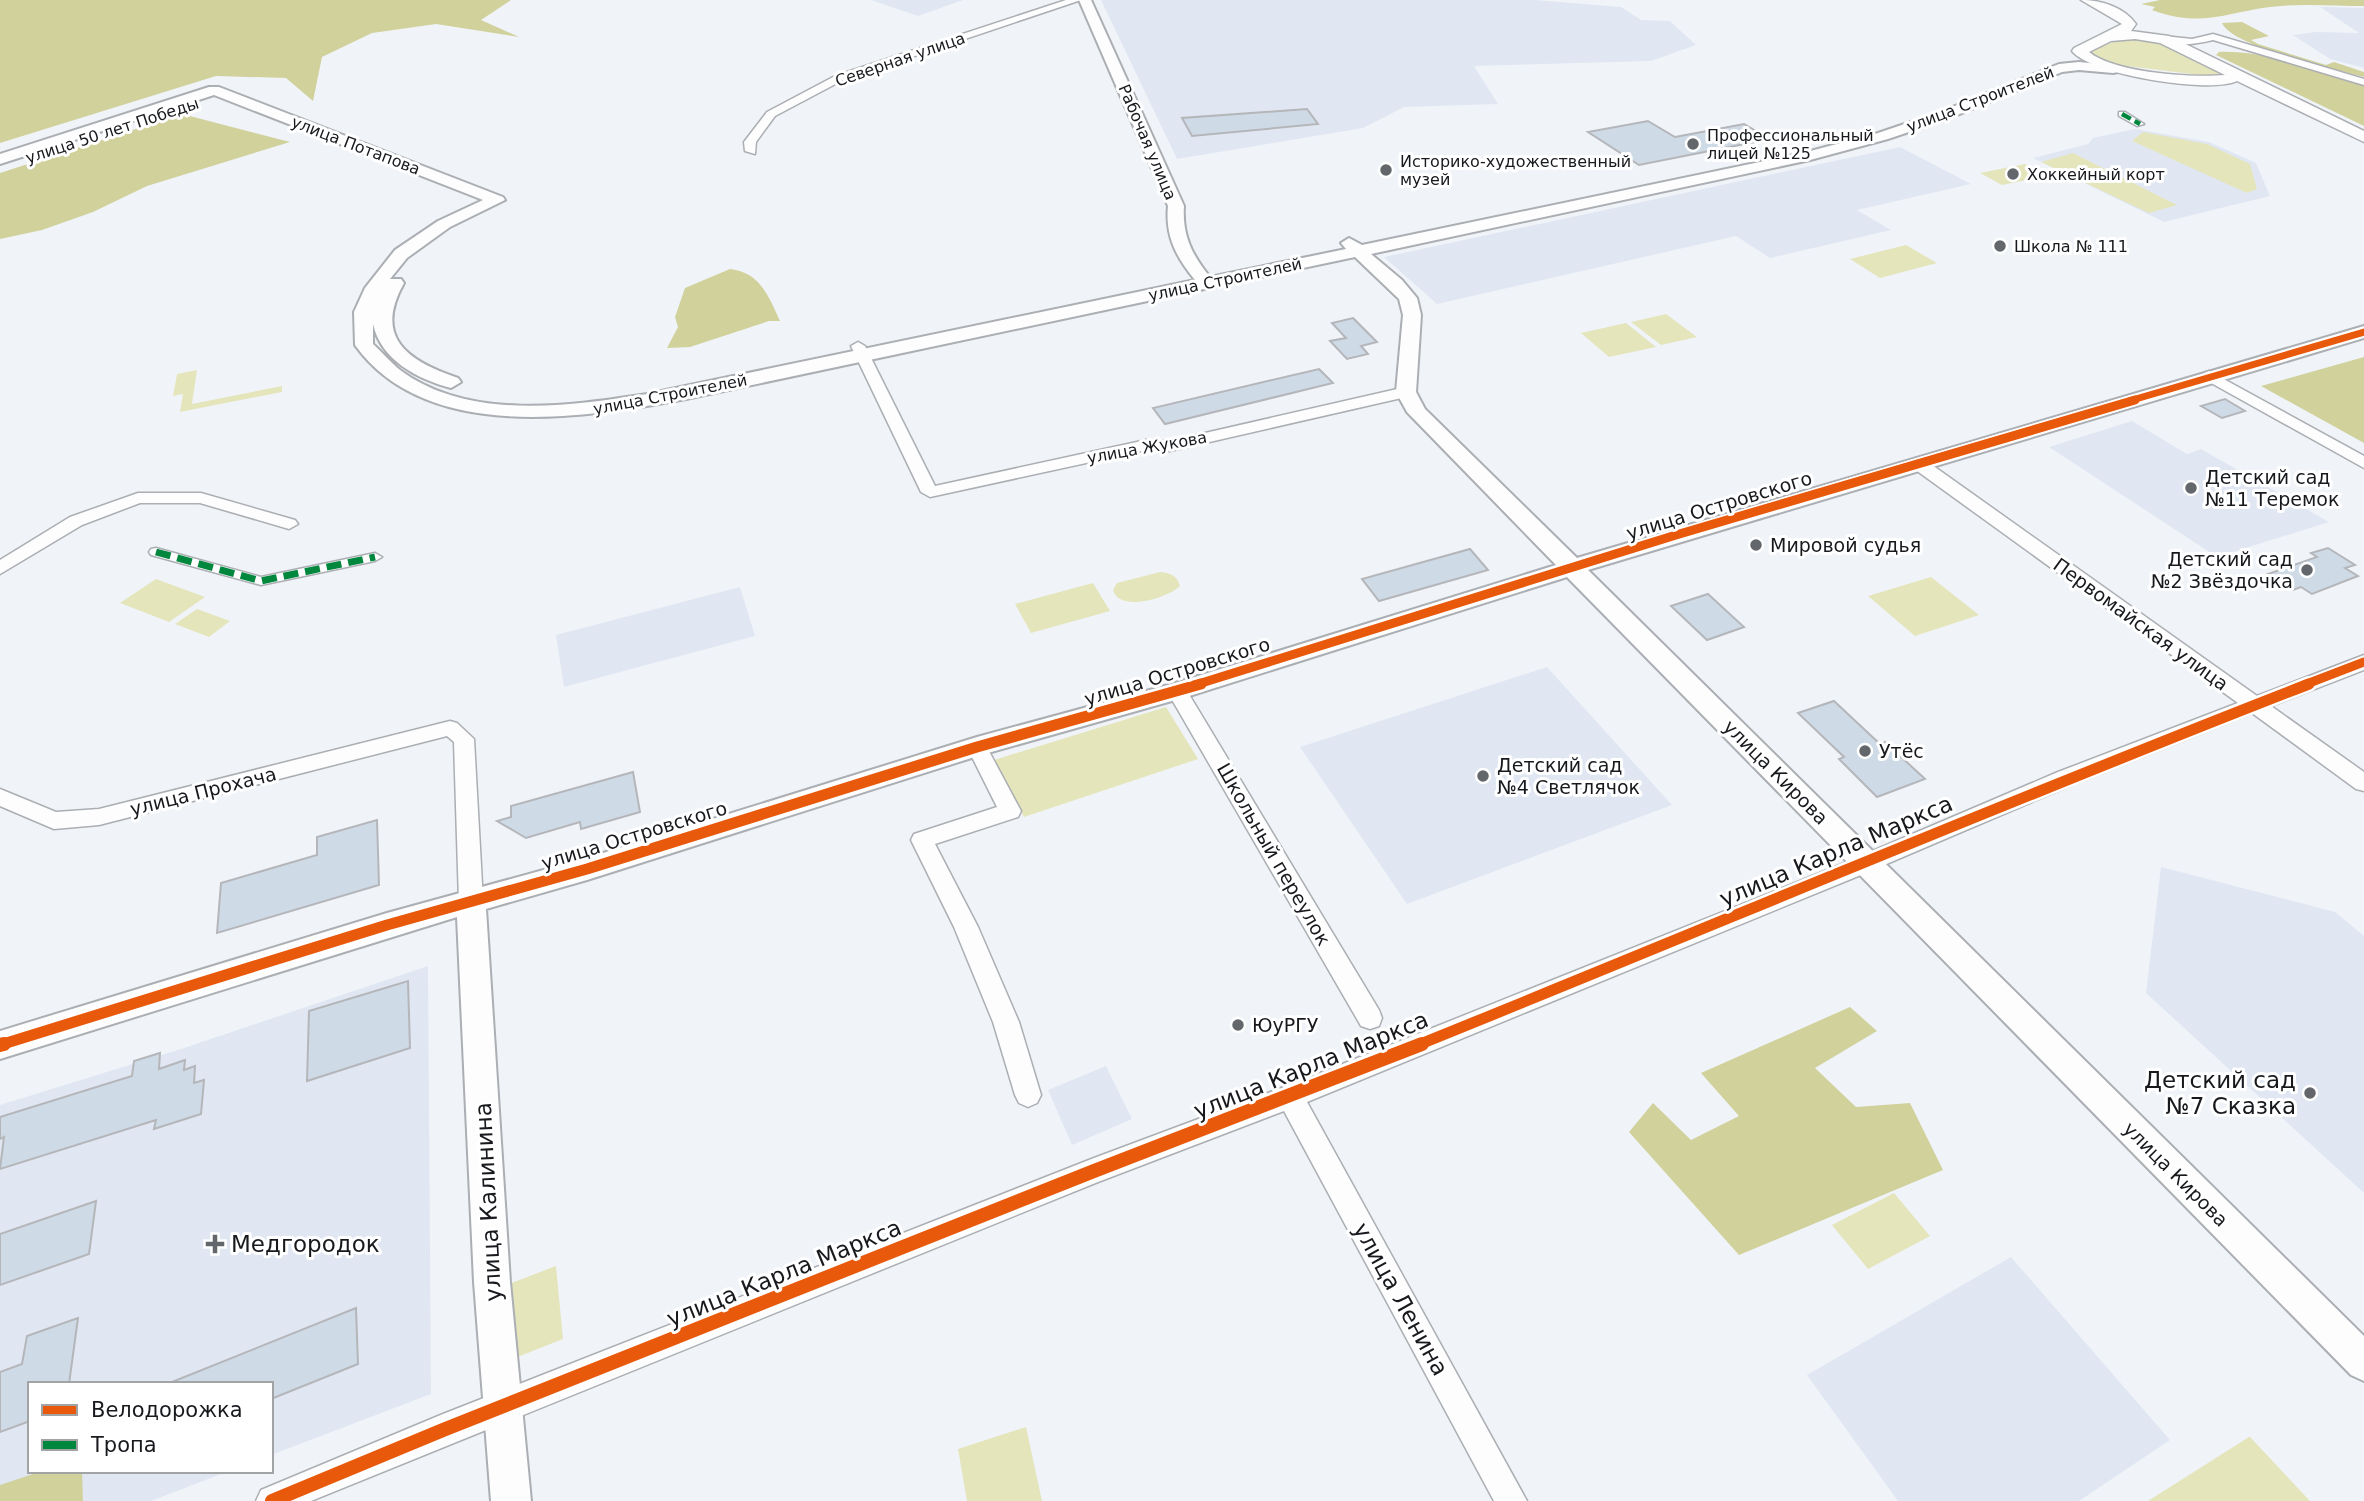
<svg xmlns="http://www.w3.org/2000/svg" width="2364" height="1501" font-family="'DejaVu Sans',sans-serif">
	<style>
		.built { fill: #e0e7f2 }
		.green { fill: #e4e5bb }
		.forest { fill: #d1d19c }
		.building { fill: #cfdae7; stroke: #b4b6ba; stroke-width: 2 }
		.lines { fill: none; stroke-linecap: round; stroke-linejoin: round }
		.pedestrian-casing { stroke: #abaeb2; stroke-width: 3 }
		.minor-casing { stroke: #abaeb2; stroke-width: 3 }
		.tertiary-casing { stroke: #abaeb2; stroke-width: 4 }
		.secondary-casing { stroke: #abaeb2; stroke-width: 3 }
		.pedestrian { fill: #fdfdfe; fill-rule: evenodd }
		.minor { fill: #fdfdfe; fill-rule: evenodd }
		.tertiary { fill: #fdfdfe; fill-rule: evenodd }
		.secondary { fill: #fdfdfe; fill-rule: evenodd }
		.quiet-far1 { stroke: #00873e; stroke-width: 4.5; stroke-dasharray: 10 4.5; stroke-linecap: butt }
		.quiet { stroke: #00873e; stroke-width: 7; stroke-dasharray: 15 7; stroke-linecap: butt }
		.cycleway-far3-casing { stroke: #fff; stroke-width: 10 }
		.cycleway-far2-casing { stroke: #fff; stroke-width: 12 }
		.cycleway-far1-casing { stroke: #fff; stroke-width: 16 }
		.cycleway-casing { stroke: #fff; stroke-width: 18 }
		.cycleway-far3 { stroke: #e8590c; stroke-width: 7 }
		.cycleway-far2 { stroke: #e8590c; stroke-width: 9 }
		.cycleway-far1 { stroke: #e8590c; stroke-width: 11 }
		.cycleway { stroke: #e8590c; stroke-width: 14 }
		.poi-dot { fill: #63666a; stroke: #fff; stroke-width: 2.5 }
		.labels { text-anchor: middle; stroke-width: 6; stroke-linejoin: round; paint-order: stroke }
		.far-street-label { font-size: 16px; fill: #17191d; stroke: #fff }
		.far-poi-label { font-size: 16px; fill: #17191d; stroke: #fff; text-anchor: start }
		.poi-label { font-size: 19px; fill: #17191d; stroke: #fff; text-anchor: start }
		.street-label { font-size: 19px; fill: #17191d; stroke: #fff }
		.near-street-label { font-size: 23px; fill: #17191d; stroke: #fff }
		.near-poi-label { font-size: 23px; fill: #17191d; stroke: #fff; text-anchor: end }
	</style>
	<rect width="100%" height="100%" fill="#f0f4f9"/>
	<path class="built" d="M 871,0 L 963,0 L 918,16 Z
		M 1101,0 L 1535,0 L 1621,7 L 1641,20 L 1670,21 L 1696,45 L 1651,61 L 1474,66 L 1498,104 L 1404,107 L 1363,128 L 1177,159 Z
		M 2320,7 L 2364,8 L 2364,68 L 2330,59 L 2293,35 L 2316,32 L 2359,33 Z
		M 2135,129 L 2209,142 L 2256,163 L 2270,196 L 2164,222 L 2033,158 L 2088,144 L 2093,138 Z
		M 1900,147 L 1971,184 L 1857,210 L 1891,230 L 1770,258 L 1736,236 L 1437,304 L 1384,257 Z
		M 2132,421 L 2187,454 L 2201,449 L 2329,522 L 2217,557 L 2049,447 Z
		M 740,587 L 755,636 L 564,687 L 556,635 Z
		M 1547,667 L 1672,805 L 1407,904 L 1300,747 Z
		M 2161,867 L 2335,912 L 2364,936 L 2364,1193 L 2146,993 Z
		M 428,966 L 431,1394 L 271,1455 L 271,1384 L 30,1384 L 30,1471 L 229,1471 L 151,1501 L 0,1501 L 0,1105 L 181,1049 Z
		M 1106,1066 L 1132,1119 L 1072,1145 L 1048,1090 Z
		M 2011,1257 L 2170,1440 L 2079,1501 L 1898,1501 L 1807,1375 Z"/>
	<path class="green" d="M 2126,37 L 2161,41 L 2222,73 L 2208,76 L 2110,64 L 2100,62 L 2088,52 Z
		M 2143,132 L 2207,144 L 2250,164 L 2257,189 L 2247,193 L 2132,141 Z
		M 2073,153 L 2177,205 L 2149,213 L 2041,162 Z
		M 2025,164 L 2047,176 L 2002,185 L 1980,173 Z
		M 1906,245 L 1937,263 L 1880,278 L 1850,259 Z
		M 1666,314 L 1697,337 L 1661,345 L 1631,322 Z
		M 1626,323 L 1656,347 L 1609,357 L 1581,333 Z
		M 197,370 L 192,404 L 282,386 L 282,392 L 180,412 L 183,394 L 173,396 L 177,374 Z
		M 1160,572 C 1170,573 1177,575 1180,586 C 1168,598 1119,613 1113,590 L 1117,583 Z
		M 1931,577 L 1979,615 L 1915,636 L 1868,596 Z
		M 156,579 L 205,597 L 169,622 L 120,603 Z
		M 1093,583 L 1110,611 L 1031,633 L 1015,604 Z
		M 197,609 L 230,621 L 209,637 L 175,624 Z
		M 1166,707 L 1198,759 L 1024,817 L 994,760 Z
		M 1894,1193 L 1930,1236 L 1868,1269 L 1832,1225 Z
		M 556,1266 L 563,1339 L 515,1358 L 509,1284 Z
		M 1026,1427 L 1042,1501 L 967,1501 L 958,1449 Z
		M 2250,1437 L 2310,1501 L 2148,1501 L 2249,1437 Z"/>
	<path class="forest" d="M 0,0 L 511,0 L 481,20 L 519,37 L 436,24 L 372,33 L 322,57 L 313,101 L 286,78 L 216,76 L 0,143 Z
		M 2160,0 L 2364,0 L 2364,6 C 2333,6 2301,3 2270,7 C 2224,13 2201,28 2152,10 L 2155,7 L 2141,4 Z
		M 2242,22 L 2269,36 L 2251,40 L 2258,44 L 2326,65 L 2334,62 L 2364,72 L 2364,77 C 2336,69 2232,47 2222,23 Z
		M 2219,52 C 2267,50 2318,72 2364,86 L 2364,126 L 2216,55 Z
		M 182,114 L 290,142 L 147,186 L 93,212 L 42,230 L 0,239 L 0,173 Z
		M 730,269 C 760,272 769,297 780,321 L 769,321 L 690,347 L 667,348 L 678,327 L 675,317 L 685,288 Z
		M 2364,357 L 2364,443 L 2261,386 Z
		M 1850,1007 L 1877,1031 L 1815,1068 L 1856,1107 L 1910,1103 L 1943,1170 L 1739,1255 L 1629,1132 L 1653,1103 L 1691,1140 L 1739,1116 L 1701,1073 Z
		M 42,1471 L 82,1471 L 83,1501 L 0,1501 L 0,1485 Z"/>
	<path class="building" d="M 1307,109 L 1318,124 L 1192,136 L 1182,118 Z
		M 1648,121 L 1675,137 L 1744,124 L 1770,139 L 1639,165 L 1588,132 Z
		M 1353,318 L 1377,342 L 1361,346 L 1368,354 L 1347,359 L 1330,341 L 1346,338 L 1332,323 Z
		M 1319,369 L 1333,383 L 1165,424 L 1153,408 Z
		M 2225,399 L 2245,411 L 2222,418 L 2201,406 Z
		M 2328,548 L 2355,565 L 2345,568 L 2358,576 L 2312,594 L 2301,587 L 2293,590 L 2268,574 L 2317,557 L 2311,553 Z
		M 1470,549 L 1488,570 L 1379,601 L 1362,579 Z
		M 1708,594 L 1744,627 L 1707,640 L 1671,606 Z
		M 1834,701 L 1880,744 L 1885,742 L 1925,779 L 1877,797 L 1839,759 L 1844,757 L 1798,713 Z
		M 633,772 L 640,812 L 581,829 L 580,822 L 526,838 L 497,821 L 511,817 L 511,806 Z
		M 377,820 L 379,885 L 217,933 L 221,883 L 317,855 L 317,837 Z
		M 408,981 L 410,1048 L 307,1081 L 309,1011 Z
		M 160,1053 L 159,1069 L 185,1060 L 184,1070 L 195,1066 L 194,1083 L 204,1080 L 201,1114 L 154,1129 L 156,1120 L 0,1169 L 4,1137 L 0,1139 L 0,1117 L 132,1076 L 134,1061 Z
		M 96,1201 L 89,1254 L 0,1285 L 0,1234 Z
		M 356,1308 L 358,1364 L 271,1399 L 271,1384 L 167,1384 Z
		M 78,1318 L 69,1384 L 30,1384 L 30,1421 L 0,1432 L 0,1372 L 22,1364 L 27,1336 Z"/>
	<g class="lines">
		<defs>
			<path id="pedestrian" d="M 2119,112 L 2125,112 L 2144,124 L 2137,126 L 2119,116 Z
				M 156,548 L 261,577 L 375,553 L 382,557 L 375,561 L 261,585 L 151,555 L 149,552 L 151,549 Z"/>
			<path id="minor" d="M 1066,0 L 1081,0 L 843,80 L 775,116 L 756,142 L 755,154 L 745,151 L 744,142 L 767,112 L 835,76 Z
				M 2213,34 L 2364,79 L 2364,85 L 2213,40 C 2196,44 2174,48 2159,39 L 2164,36 L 2192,39 Z
				M 858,342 L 865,346 L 935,486 L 1146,440 L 1170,441 L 1406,387 L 1414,392 L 1406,397 L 1170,451 L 1146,450 L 930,497 L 921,492 L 851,346 Z
				M 2209,371 L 2364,456 L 2364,468 L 2204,379 L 2201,376 L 2204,373 Z
				M 1919,459 L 1925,460 L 2257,696 L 2364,655 L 2364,670 L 2271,706 L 2364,772 L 2364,791 L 2356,789 L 2252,713 L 2074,784 L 1856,877 L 1307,1102 L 1527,1501 L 1494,1501 L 1284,1111 L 1098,1182 L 311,1501 L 256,1501 L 261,1490 L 443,1414 L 1094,1158 L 1300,1081 L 1840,865 L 2058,772 L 2238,703 L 1913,468 L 1911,464 L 1913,460 Z
				M 138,493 L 201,493 L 295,520 L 298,524 L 289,529 L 200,503 L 140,503 L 82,525 L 0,574 L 0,560 L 70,517 Z
				M 1177,684 L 1184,686 L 1379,1010 L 1382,1018 L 1379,1026 L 1370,1029 L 1361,1026 L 1167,691 L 1170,686 Z
				M 450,721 L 457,723 L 474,739 L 483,902 L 479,909 L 471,911 L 463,909 L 459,902 L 454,742 L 447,736 L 99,825 L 54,829 L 0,806 L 0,789 L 56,812 L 99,809 Z
				M 977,739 L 984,742 L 1021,811 L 1018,817 L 935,844 L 978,927 L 1019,1022 L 1041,1095 L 1037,1103 L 1028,1107 L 1019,1103 L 1015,1095 L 993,1022 L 954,927 L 911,840 L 914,834 L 997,807 L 967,747 L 970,742 Z"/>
			<path id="tertiary" d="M 1079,0 L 1091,0 L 1184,206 C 1182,235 1192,255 1210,277 L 1346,249 L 1341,243 L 1349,238 L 1362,245 L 1803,153 L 1878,133 L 1940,112 L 2059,64 L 2079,62 L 2118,66 L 2118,72 L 2113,73 L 2079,70 L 2062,72 L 1950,118 L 1888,139 L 1810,160 L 1371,254 L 1402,280 L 1417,298 L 1421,315 L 1416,392 L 1425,409 L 1577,558 L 2364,326 L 2364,338 L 1588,570 L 2364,1336 L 2364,1381 L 2351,1375 L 1567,577 L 1186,697 L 981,755 L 587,880 L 486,909 L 510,1282 L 531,1501 L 491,1501 L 474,1282 L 457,917 L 0,1059 L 0,1031 L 387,913 L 587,858 L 977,737 L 1172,684 L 1556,565 L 1407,412 L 1396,392 L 1403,315 L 1399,299 L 1355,257 L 686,399 C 584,418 426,444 355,345 L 354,312 L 365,288 L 395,250 L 438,221 L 483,200 L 214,95 L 0,164 L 0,154 L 209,87 L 219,87 L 503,197 L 505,200 L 450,227 L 407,258 L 390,279 L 401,279 L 404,283 C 373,338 408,361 458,378 L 461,382 L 451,388 C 417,379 381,360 373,324 L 373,344 C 382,352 391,363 400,370 C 469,421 569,406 647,394 L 1195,280 C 1176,257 1165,236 1168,206 Z"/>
			<path id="secondary" d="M 2081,0 C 2101,0 2124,7 2136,24 L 2131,31 L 2169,36 L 2364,131 L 2364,142 L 2237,81 C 2210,94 2091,75 2072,51 L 2074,48 L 2122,24 ZM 2135,39 L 2160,43 L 2225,75 C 2192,78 2115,73 2089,52 L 2111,41 Z"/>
		</defs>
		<use href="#pedestrian" class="pedestrian-casing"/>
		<use href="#minor" class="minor-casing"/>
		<use href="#tertiary" class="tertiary-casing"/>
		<use href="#secondary" class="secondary-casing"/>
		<use href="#pedestrian" class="pedestrian"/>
		<use href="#minor" class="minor"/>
		<use href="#tertiary" class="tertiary"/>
		<use href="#secondary" class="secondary"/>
		<path class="quiet-far1" d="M 2122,114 L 2140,124"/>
		<path class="quiet" d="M 156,552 L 261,581 L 375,557"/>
		<defs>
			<path id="cycleway-far3" d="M 2129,401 L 2364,332"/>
			<path id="cycleway-far2" d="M 1195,685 L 1676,535 L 2135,400
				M 2304,685 L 2364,662"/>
			<path id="cycleway-far1" d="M 0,1045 L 387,925 L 587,869 L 977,747 L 1201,684
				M 1418,1045 C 1715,925 2010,800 2309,684"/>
			<path id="cycleway" d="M 0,1045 L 4,1044
				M 272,1501 L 443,1430 L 1094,1171 L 1422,1044"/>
		</defs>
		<use href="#cycleway-far3" class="cycleway-far3-casing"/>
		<use href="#cycleway-far2" class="cycleway-far2-casing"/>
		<use href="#cycleway-far1" class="cycleway-far1-casing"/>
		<use href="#cycleway" class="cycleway-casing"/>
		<use href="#cycleway-far3" class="cycleway-far3"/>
		<use href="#cycleway-far2" class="cycleway-far2"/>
		<use href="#cycleway-far1" class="cycleway-far1"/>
		<use href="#cycleway" class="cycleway"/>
	</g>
	<g class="poi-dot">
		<circle cx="1693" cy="144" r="7"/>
		<circle cx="1386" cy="170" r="7"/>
		<circle cx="2013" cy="174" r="7"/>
		<circle cx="2000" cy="246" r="7"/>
		<circle cx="2191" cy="488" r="7"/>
		<circle cx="1756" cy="545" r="7"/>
		<circle cx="2307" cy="570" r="7"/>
		<circle cx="1865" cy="751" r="7"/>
		<circle cx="1483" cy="776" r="7"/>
		<circle cx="1238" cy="1025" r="7"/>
		<circle cx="2310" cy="1093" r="7"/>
		<path d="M211.5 1233.5h7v7h7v7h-7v7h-7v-7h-7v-7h7z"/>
	</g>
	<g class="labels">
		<g class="far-street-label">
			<text transform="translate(900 59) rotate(-19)" y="6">Северная улица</text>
			<text transform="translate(1980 99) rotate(-21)" y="6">улица Строителей</text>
			<text transform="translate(112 130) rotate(-18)" y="6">улица 50 лет Победы</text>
			<text transform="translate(1148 142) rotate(67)" y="6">Рабочая улица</text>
			<text transform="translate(356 145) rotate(21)" y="6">улица Потапова</text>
			<text transform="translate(1225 279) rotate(-12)" y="6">улица Строителей</text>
			<text transform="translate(670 394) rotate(-11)" y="6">улица Строителей</text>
			<text transform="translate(1147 447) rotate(-10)" y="6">улица Жукова</text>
		</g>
		<g class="far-poi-label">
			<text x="1707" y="141">Профессиональный<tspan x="1707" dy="18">лицей №125</tspan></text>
			<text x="1400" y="167">Историко-художественный<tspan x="1400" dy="18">музей</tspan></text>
			<text x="2027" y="180">Хоккейный корт</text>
			<text x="2014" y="252">Школа № 111</text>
		</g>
		<g class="poi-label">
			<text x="2205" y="484">Детский сад<tspan x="2205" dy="22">№11 Теремок</tspan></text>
			<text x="1770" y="552">Мировой судья</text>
			<text x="2293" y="566" text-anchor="end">Детский сад<tspan x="2293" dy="22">№2 Звёздочка</tspan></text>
			<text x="1879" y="758">Утёс</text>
			<text x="1497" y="772">Детский сад<tspan x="1497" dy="22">№4 Светлячок</tspan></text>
			<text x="1252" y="1032">ЮуРГУ</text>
		</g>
		<g class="street-label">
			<text transform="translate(1719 505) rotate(-17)" y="7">улица Островского</text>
			<text transform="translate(2141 624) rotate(36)" y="7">Первомайская улица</text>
			<text transform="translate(1177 671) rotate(-17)" y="7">улица Островского</text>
			<text transform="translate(1776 772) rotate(45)" y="7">улица Кирова</text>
			<text transform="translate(203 791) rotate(-14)" y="7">улица Прохача</text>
			<text transform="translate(634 835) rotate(-17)" y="7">улица Островского</text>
			<text transform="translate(1274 854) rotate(60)" y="7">Школьный переулок</text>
			<text transform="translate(2176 1174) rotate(45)" y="7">улица Кирова</text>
		</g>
		<g class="near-street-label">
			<text transform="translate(1836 851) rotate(-23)" y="8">улица Карла Маркса</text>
			<text transform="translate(1311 1065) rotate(-22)" y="8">улица Карла Маркса</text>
			<text transform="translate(488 1202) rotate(-93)" y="8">улица Калинина</text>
			<text transform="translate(784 1273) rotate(-22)" y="8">улица Карла Маркса</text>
			<text transform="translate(1401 1299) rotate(61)" y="8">улица Ленина</text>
		</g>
		<g class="near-poi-label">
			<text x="2296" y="1088">Детский сад<tspan x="2296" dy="26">№7 Сказка</tspan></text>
			<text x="231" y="1252" text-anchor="start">Медгородок</text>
		</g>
	</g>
	<rect x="28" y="1382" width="245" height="91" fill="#ffffff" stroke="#a2a3a5" stroke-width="2"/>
	<rect x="42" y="1405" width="35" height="10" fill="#e8590c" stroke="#a2a3a5" stroke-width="2"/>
	<text x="91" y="1417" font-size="21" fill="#17191d">Велодорожка</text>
	<rect x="42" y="1440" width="35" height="10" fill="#00873e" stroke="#a2a3a5" stroke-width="2"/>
	<text x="91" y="1452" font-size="21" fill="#17191d">Тропа</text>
</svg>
